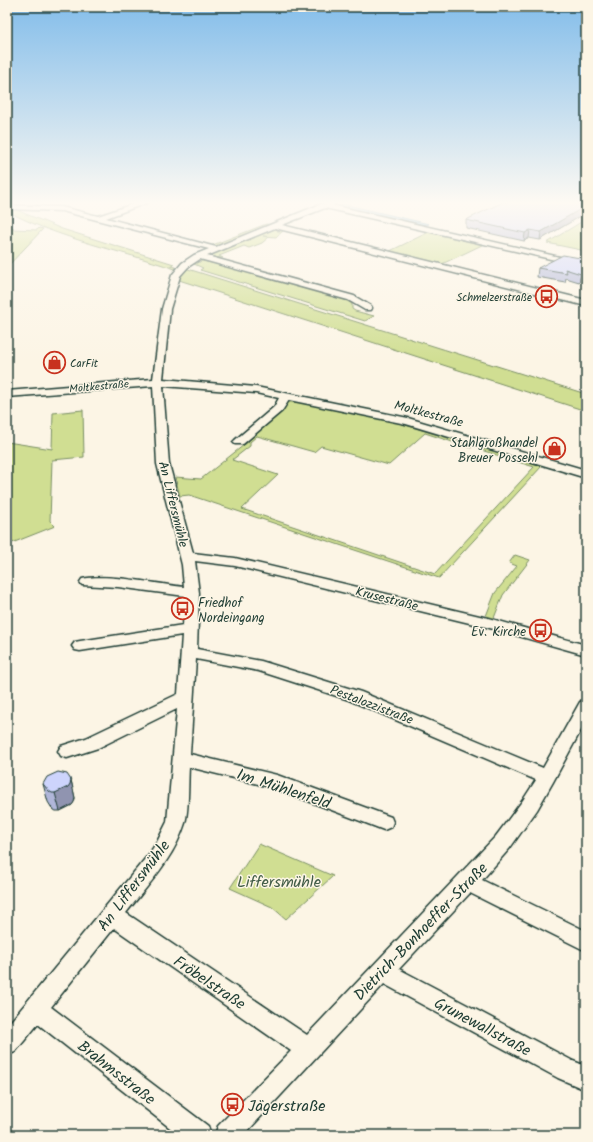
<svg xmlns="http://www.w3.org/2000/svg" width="593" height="1142" font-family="Kalam,sans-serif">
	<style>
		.green { fill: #d0de92; stroke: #788e63 }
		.water { fill: #8dcbee; stroke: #6192a4 }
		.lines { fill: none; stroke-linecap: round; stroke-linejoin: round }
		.minor-casing { stroke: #1f3d34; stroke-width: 3 }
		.minor { fill: #fcf5e5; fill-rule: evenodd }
		.wall { fill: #b0b6d9; stroke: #1f3d34 }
		.shaded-wall { fill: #9094b0; stroke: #1f3d34 }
		.building { fill: #cdd4fc; stroke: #1f3d34 }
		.labels { text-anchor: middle; stroke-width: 3; stroke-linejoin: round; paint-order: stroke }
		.far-poi-label { font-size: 11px; fill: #1f3d34; stroke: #fcf5e5; text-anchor: end }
		.far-street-label { font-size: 11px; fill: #1f3d34; stroke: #fcf5e5 }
		.street-label { font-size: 13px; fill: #1f3d34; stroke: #fcf5e5 }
		.poi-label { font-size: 13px; fill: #1f3d34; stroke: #fcf5e5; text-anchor: end }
		.near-street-label { font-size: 16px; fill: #1f3d34; stroke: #fcf5e5 }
		.near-park-label { font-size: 16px; fill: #425d47; stroke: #fcf5e5 }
		.near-poi-label { font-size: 16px; fill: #1f3d34; stroke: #fcf5e5; text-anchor: start }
	</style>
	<rect width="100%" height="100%" fill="#fcf5e5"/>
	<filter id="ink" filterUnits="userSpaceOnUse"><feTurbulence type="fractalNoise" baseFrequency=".025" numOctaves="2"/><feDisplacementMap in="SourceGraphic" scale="8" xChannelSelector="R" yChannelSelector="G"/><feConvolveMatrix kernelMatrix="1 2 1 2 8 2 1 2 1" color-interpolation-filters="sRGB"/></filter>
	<g filter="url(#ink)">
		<path class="green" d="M 7,209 L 14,209 L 62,229 L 174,264 L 170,266 L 176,267 L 175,269 C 119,250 59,239 7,211 Z
			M 586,219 L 586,251 L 547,243 Z
			M 266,224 L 272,225 L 221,246 L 210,246 Z
			M 9,227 L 14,228 L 13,229 L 37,230 L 39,228 L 43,229 L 7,267 L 7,229 Z
			M 280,229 L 277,231 L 283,231 L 276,237 L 263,236 L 269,237 L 262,243 L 249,248 L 244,246 L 219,256 L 223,258 L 210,257 L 210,254 L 268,230 Z
			M 429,232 L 482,245 L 442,264 L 390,251 Z
			M 202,261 L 231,267 L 343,298 L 352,304 L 352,309 L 355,311 L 374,316 L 365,321 L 200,270 L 203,268 L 194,264 Z
			M 188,269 L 586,394 L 586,411 L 179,280 L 183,273 Z
			M 288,402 L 297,402 L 395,422 L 472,445 L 471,448 L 425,433 L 389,465 L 321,446 L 314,452 L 257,436 L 250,442 L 250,446 L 232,460 L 278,475 L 242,509 L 435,574 L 534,467 L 481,450 L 484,448 L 542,466 L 439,578 L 189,495 L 180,496 L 175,477 L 201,479 L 249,441 L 246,440 Z
			M 83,410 L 84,457 L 52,460 L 50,521 L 55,526 L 7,545 L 7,442 L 52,449 L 53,413 Z
			M 515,555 L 530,560 L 503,595 L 494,618 L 486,616 L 495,593 L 517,566 L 509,563 Z
			M 259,844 L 333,876 L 286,919 L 272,907 L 230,888 Z"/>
		<path class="water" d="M 343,204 L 429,224 L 425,225 L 339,206 Z"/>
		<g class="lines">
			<defs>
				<path id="minor" d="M 139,202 L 149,202 L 106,218 L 216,247 L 321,204 L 336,202 L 332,205 L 586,263 L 586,267 L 325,208 L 282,225 L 586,300 L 586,306 L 275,228 L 207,256 L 354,296 L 371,306 L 372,308 L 371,310 L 365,310 L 348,300 L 200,259 L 188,267 L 180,276 L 170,309 L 163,379 L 256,387 L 408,418 L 586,470 L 586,478 L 406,424 L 289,400 L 282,411 L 243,444 L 235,444 L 233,442 L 235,440 L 274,407 L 279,398 L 256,393 L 163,386 L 169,464 L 193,553 L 235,558 L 488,618 L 586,645 L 586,655 L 486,627 L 235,566 L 195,561 L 199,593 L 197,649 L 261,661 L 361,692 L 543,768 L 580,702 L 586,700 L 586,721 L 553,782 L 537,810 L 510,848 L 482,880 L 586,931 L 586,951 L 470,893 L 399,969 L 573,1061 L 586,1066 L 586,1090 L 558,1078 L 384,984 L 244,1135 L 215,1135 L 218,1126 L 291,1051 L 114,928 L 51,1007 L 208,1126 L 211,1135 L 179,1135 L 38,1024 L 15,1052 L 7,1055 L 7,1026 L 149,854 L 157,842 L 167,822 L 177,709 L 98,748 L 67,758 L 61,756 L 58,751 L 61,746 L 86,738 L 178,694 L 182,635 L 80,651 L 75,650 L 72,646 L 75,642 L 80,641 L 183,625 L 185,596 L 118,587 L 82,585 L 80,582 L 82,579 C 106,573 158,584 184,587 L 182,565 L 157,464 L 153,386 L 7,397 L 7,391 L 153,379 L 162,309 L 172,275 L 182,263 L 194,255 L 209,249 L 62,211 L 7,209 L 7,205 L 62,207 L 98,216 ZM 196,659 L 259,671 L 349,700 L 536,780 L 523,800 L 496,836 L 307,1035 L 126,913 C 148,885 174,858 185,823 C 189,810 188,782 189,767 L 274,788 L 384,830 L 391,827 L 393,822 L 391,817 L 277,775 L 190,754 Z"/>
			</defs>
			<use href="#minor" class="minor-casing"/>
			<use href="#minor" class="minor"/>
		</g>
		<path class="wall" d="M 586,213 L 540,240 L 529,238 L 524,241 L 466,228 L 466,220 Z
			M 586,259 L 579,282 L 566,278 L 565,282 L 537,277 L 538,268 Z
			M 71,780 L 75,798 L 74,802 L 72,805 L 60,811 L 56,811 L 53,810 L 48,802 L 43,784 Z"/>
		<path class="shaded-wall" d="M 586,206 L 586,213 L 540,240 L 541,232 Z
			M 530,230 L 529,238 L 524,241 L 525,233 Z
			M 586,271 L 586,279 L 579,282 L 581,274 Z
			M 71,780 L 75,798 L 74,802 L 72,805 L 60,811 L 55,793 Z"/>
		<path class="building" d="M 503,202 L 569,202 L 586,205 L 586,206 L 541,232 L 530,230 L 525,233 L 466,220 Z
			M 563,255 L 586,259 L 586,271 L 581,274 L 565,269 L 567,273 L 538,268 Z
			M 58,772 L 67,774 L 71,780 L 70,784 L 68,787 L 55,793 L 52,793 L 49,791 L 43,784 L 47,777 Z"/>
	</g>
	<linearGradient id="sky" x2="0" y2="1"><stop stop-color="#83bdea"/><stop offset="0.56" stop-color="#fefaf3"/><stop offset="1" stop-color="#fefaf3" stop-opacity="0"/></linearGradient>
	<rect width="593" height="362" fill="url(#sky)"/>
	<defs>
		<symbol id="bus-ring" viewBox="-11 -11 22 22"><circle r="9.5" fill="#fcf5e5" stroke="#c8321e" stroke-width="1.5"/><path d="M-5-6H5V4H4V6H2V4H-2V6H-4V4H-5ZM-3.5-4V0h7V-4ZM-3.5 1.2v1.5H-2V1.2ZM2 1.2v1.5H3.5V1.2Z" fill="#c8321e"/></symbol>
		<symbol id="shop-ring" viewBox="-11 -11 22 22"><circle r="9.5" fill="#fcf5e5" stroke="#c8321e" stroke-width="1.5"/><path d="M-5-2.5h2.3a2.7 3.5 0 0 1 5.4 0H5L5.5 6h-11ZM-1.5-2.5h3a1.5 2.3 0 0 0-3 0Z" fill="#c8321e"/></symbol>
	</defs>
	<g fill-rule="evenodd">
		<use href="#bus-ring" x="534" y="284" width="25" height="25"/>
		<use href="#shop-ring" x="42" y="350" width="25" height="25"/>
		<use href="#shop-ring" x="542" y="436" width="25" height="25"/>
		<use href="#bus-ring" x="170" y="596" width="25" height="25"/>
		<use href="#bus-ring" x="528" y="618" width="25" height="25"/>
		<use href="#bus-ring" x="220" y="1092" width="25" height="25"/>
	</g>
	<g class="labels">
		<g class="far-poi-label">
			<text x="532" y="301">Schmelzerstraße</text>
			<text x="70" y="367" text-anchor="start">CarFit</text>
		</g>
		<g class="far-street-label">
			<text transform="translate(99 386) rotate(-5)" y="4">Moltkestraße</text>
		</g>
		<g class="street-label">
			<text transform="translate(429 413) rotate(15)" y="5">Moltkestraße</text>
			<text transform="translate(174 504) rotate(76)" y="5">An Liffersmühle</text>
			<text transform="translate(387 598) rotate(14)" y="5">Krusestraße</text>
			<text transform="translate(372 704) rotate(21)" y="5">Pestalozzistraße</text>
		</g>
		<g class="poi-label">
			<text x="538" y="447">Stahlgroßhandel<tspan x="538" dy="15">Breuer Possehl</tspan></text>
			<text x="198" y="607" text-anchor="start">Friedhof<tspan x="198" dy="15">Nordeingang</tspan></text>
			<text x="526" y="636">Ev. Kirche</text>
		</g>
		<g class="near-street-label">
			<text transform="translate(284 788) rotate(18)" y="6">Im Mühlenfeld</text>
			<text transform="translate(133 885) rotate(-53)" y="6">An Liffersmühle</text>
			<text transform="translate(420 931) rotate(-46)" y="6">Dietrich-Bonhoeffer-Straße</text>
			<text transform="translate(210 982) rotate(34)" y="6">Fröbelstraße</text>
			<text transform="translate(483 1026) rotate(28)" y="6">Grunewallstraße</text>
			<text transform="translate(117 1072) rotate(38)" y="6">Brahmsstraße</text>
		</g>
		<g class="near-park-label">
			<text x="279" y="887">Liffersmühle</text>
		</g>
		<g class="near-poi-label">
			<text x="248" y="1111">Jägerstraße</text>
		</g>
	</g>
	<rect width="593" height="1142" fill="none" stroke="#fcf5e5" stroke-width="24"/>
	<rect x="12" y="12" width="569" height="1118" fill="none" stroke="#1f3d34" stroke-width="1.5" filter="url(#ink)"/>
</svg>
